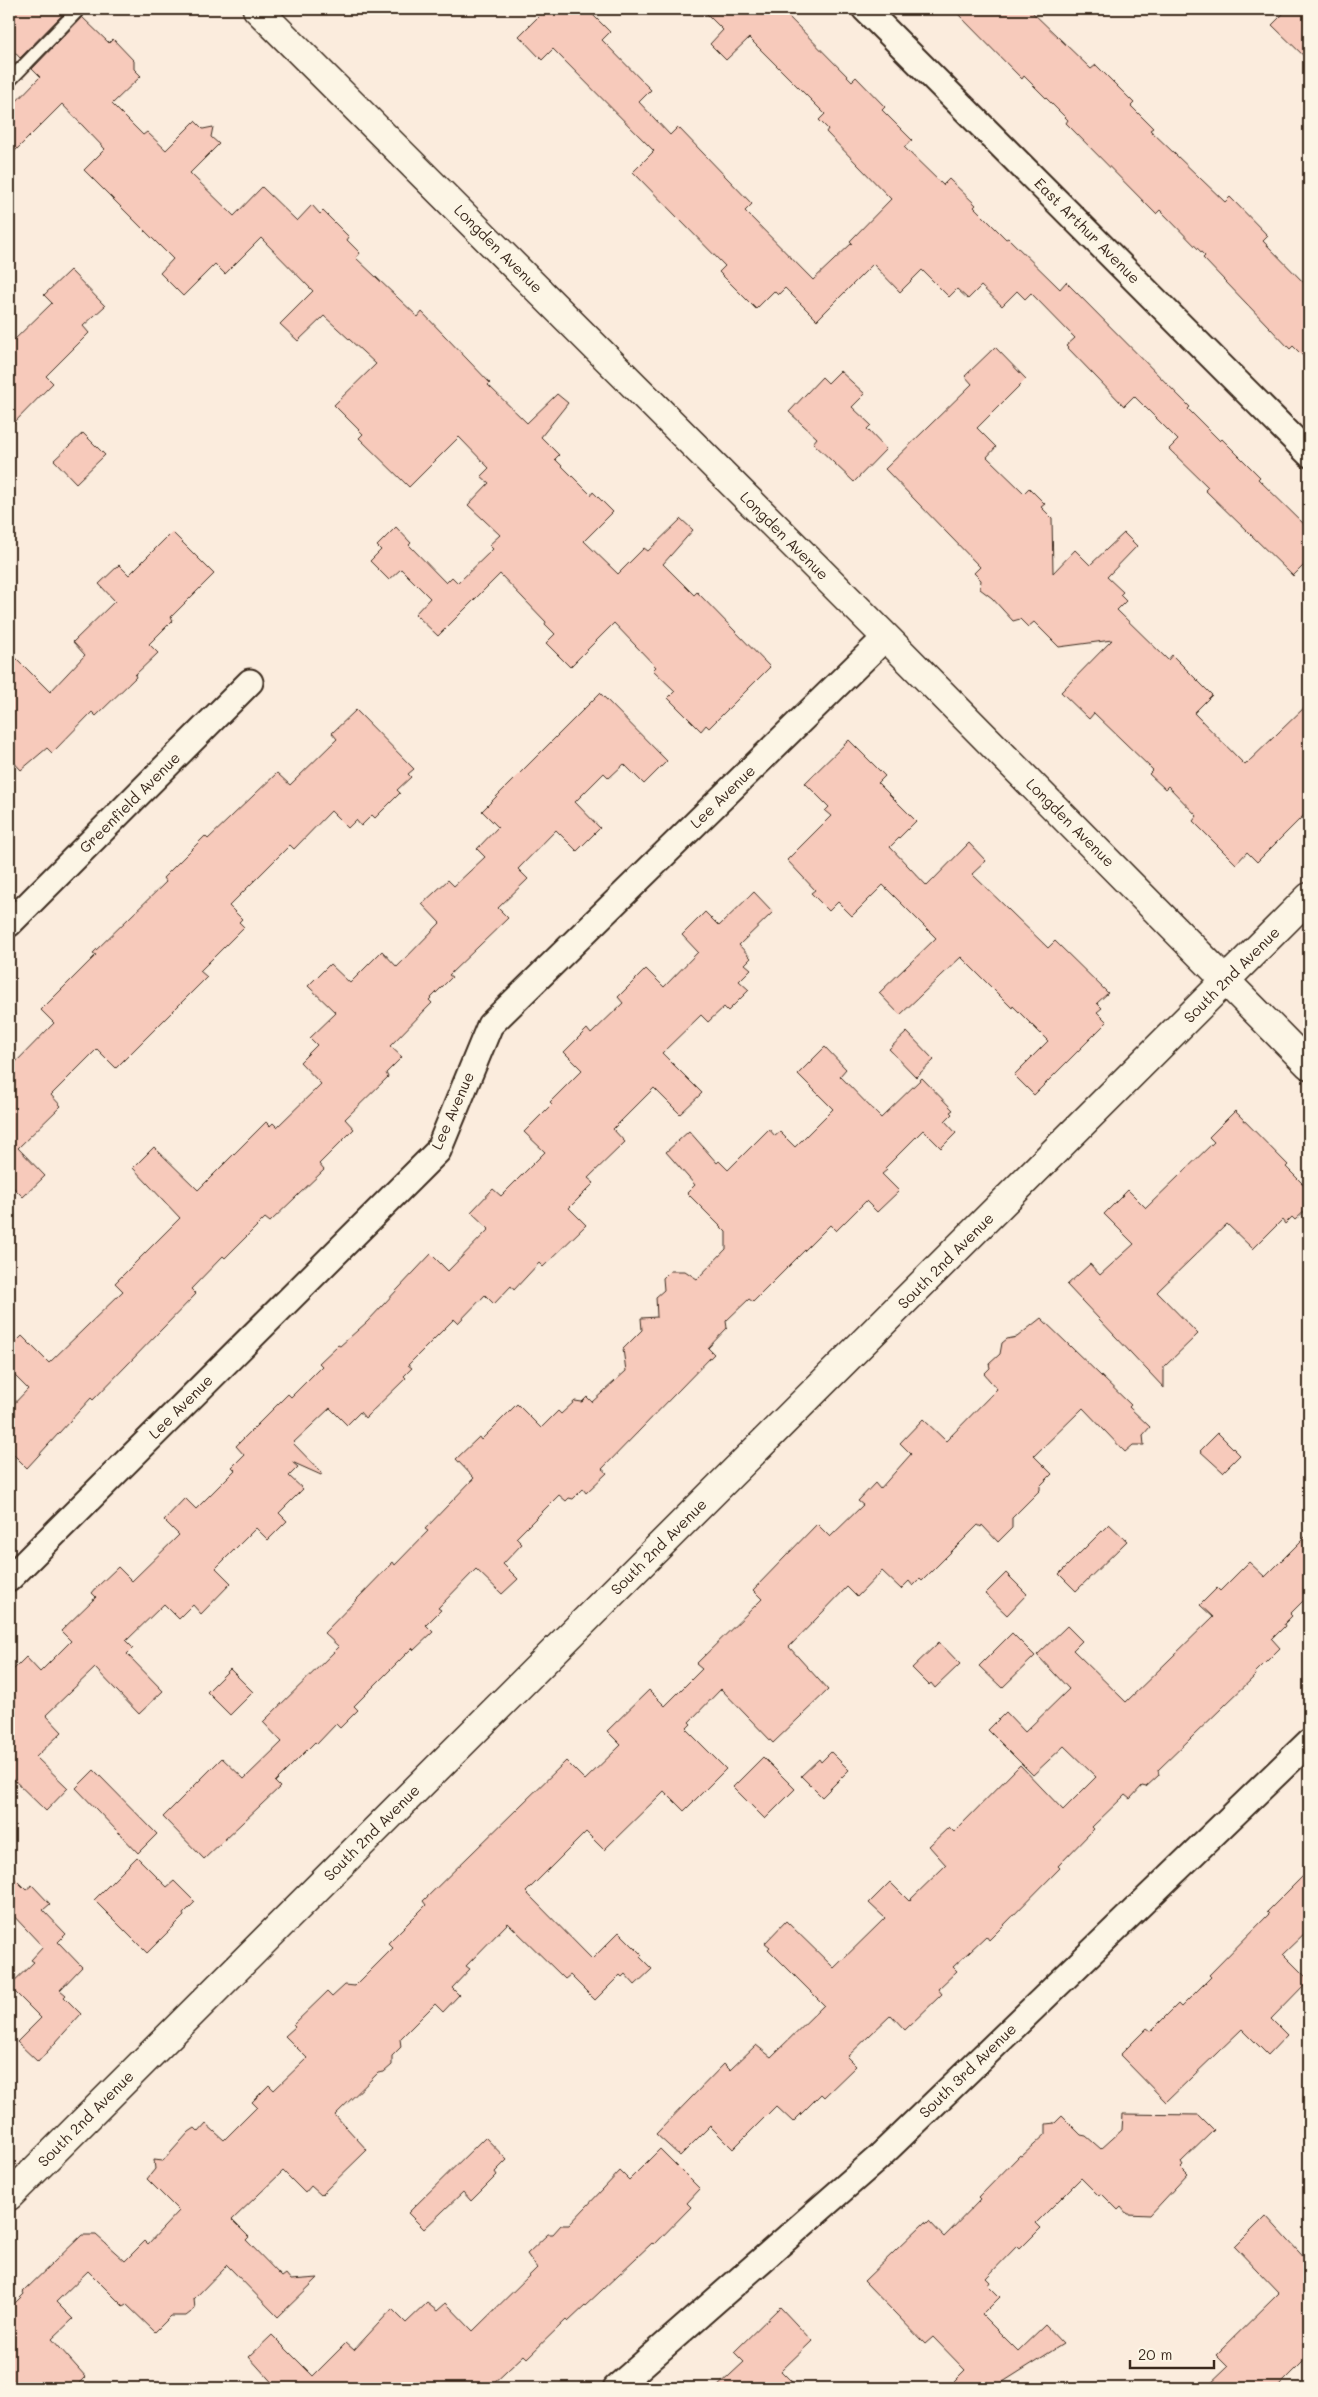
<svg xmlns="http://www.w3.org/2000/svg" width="1318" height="2397" font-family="Mali,sans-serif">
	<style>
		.building { fill: #f7cabb; stroke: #3b2a1e }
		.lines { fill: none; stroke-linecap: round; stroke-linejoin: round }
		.lane-casing { stroke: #3b2a1e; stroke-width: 16 }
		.street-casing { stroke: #3b2a1e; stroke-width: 29 }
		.secondary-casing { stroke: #3b2a1e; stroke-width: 31 }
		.lane { stroke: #fcf5e5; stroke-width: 12 }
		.street { stroke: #fcf5e5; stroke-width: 25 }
		.secondary { stroke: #fcf5e5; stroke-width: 28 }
		.labels { text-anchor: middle; stroke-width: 4; stroke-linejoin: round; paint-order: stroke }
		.street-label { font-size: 15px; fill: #3b2a1e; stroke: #fcf5e5 }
	</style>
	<rect width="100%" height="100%" fill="#fbecdd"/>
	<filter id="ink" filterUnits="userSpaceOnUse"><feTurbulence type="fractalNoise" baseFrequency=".02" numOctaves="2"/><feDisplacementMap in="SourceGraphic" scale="10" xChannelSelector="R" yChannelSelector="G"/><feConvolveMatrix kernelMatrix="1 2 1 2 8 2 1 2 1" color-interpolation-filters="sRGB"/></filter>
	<g filter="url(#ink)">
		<path class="building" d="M 9,9 L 68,9 L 20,58 L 9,46 Z
			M 546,9 L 587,9 L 610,32 L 602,40 L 651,90 L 639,102 L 670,135 L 678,127 L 752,204 L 745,211 L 813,280 L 852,243 L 850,241 L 891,199 L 826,132 L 828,129 L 819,120 L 825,114 L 749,38 L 726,60 L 710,44 L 723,30 L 702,9 L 781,9 L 852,81 L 856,77 L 885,107 L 882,110 L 912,140 L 904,147 L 943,185 L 949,179 L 976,205 L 974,207 L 1006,239 L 1008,238 L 1060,289 L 1066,282 L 1190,407 L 1188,409 L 1220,441 L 1222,439 L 1260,477 L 1258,479 L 1309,529 L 1309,560 L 1293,576 L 1205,490 L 1208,487 L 1169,449 L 1178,440 L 1134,396 L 1124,406 L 1066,346 L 1075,338 L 1031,293 L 1025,299 L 1017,291 L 1002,306 L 981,286 L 968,299 L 957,289 L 949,297 L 922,270 L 900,292 L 873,264 L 817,320 L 785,288 L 778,295 L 774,291 L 756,309 L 719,272 L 725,266 L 633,172 L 654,151 L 553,49 L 542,60 L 519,36 Z
			M 953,9 L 1029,9 L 1091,69 L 1096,65 L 1134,103 L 1131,106 L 1153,128 L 1150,130 L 1225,202 L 1230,197 L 1268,236 L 1263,241 L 1309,288 L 1309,362 L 1293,346 L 1290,349 L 1203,258 L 1205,256 L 1160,210 L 1156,214 L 1066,123 L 1068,120 L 1024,76 L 1022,79 Z
			M 1288,9 L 1309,9 L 1309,61 L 1272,25 Z
			M 82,17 L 109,43 L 113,39 L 134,61 L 134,69 L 141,76 L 112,104 L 143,135 L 147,132 L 166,150 L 195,121 L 203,129 L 213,127 L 211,137 L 219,144 L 190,173 L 234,216 L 262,187 L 297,221 L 312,205 L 320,214 L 323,211 L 349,237 L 347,240 L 360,253 L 356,258 L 418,317 L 422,312 L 490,383 L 488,385 L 527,423 L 557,394 L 568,403 L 541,437 L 559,455 L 555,459 L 591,495 L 593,492 L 613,512 L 584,541 L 618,574 L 644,548 L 648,551 L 681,519 L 693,530 L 663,564 L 694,595 L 697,592 L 770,667 L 709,728 L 706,725 L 701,731 L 668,698 L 675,691 L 653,670 L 656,667 L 614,623 L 570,667 L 546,643 L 555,634 L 545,624 L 546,622 L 500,574 L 438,636 L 415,614 L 430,598 L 401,569 L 389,580 L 370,561 L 381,550 L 377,546 L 396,527 L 411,543 L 409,545 L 446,583 L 452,577 L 458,583 L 493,549 L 489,545 L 500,535 L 468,505 L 489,483 L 481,476 L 489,468 L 459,437 L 409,487 L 359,438 L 363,434 L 334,405 L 376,364 L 324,316 L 298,341 L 280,324 L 313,291 L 261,238 L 225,274 L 215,264 L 183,296 L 160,273 L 173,259 L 84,170 L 105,149 L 62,104 L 9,157 L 9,109 L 40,77 L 32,69 Z
			M 70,270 L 105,306 L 83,326 L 89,333 L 46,376 L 53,383 L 9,428 L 9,345 L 52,303 L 44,295 Z
			M 995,347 L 1026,379 L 977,428 L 996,447 L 987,457 L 1024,493 L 1029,488 L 1045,504 L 1041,507 L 1052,518 L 1053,573 L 1075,550 L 1090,565 L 1124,533 L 1137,546 L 1107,577 L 1123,592 L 1120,595 L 1126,601 L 1117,610 L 1168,660 L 1172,655 L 1212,695 L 1194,713 L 1245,765 L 1309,703 L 1309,810 L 1257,862 L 1247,852 L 1236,864 L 1193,821 L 1197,816 L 1168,786 L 1165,789 L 1149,774 L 1153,770 L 1094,713 L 1089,719 L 1061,692 L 1112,640 L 1059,647 L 1034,622 L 1028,627 L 1020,619 L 1013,621 L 992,598 L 980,589 L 981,580 L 974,573 L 980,567 L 885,469 L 972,384 L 965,376 Z
			M 840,371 L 865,394 L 852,407 L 871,425 L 867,429 L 886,449 L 854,482 L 813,443 L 817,438 L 789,412 L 822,377 L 828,383 Z
			M 83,433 L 105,455 L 76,483 L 54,460 Z
			M 172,532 L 214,574 L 171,617 L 173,620 L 149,644 L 158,653 L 135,675 L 136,677 L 96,716 L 92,712 L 52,753 L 47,748 L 21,770 L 9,757 L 9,651 L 50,692 L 85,655 L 73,642 L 115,601 L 99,584 L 119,565 L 129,575 Z
			M 600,693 L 667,761 L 644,784 L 624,764 L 609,778 L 604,773 L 575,802 L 600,828 L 577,851 L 556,830 L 518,869 L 528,879 L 498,908 L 508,918 L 449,975 L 452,977 L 429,1000 L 432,1003 L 390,1046 L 402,1057 L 386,1073 L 388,1077 L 345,1119 L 354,1129 L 319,1164 L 324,1170 L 270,1222 L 265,1218 L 225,1258 L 223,1256 L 191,1289 L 196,1294 L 93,1400 L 91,1398 L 27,1468 L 9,1450 L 9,1409 L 28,1389 L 9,1370 L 9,1349 L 22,1336 L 49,1363 L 123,1291 L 115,1283 L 180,1218 L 133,1168 L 154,1147 L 198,1190 L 266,1122 L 270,1126 L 273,1123 L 277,1127 L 321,1084 L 300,1062 L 317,1045 L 310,1038 L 336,1013 L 308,986 L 330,964 L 350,983 L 382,951 L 397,967 L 440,923 L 422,904 L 448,880 L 454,886 L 485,857 L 477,849 L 498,827 L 482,811 Z
			M 356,710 L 414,769 L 408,774 L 411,777 L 397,790 L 400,793 L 375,818 L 372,815 L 361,826 L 356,820 L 348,828 L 331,811 L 294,849 L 290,845 L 229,906 L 242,919 L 239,922 L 244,927 L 200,971 L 207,977 L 116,1068 L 97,1049 L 51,1095 L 61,1106 L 18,1148 L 45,1176 L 23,1197 L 9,1183 L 9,1069 L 54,1023 L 41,1010 L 96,955 L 93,953 L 166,882 L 163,878 L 205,836 L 208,839 L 277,773 L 290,785 L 337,739 L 332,733 Z
			M 849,740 L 885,776 L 878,783 L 916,821 L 890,847 L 927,886 L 969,843 L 986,861 L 972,874 L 1048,948 L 1055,941 L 1108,993 L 1097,1003 L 1102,1008 L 1097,1012 L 1107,1022 L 1034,1095 L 1014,1075 L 1048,1041 L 1013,1006 L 1012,1008 L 961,957 L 900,1015 L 879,993 L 936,938 L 883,885 L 852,916 L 838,902 L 829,911 L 811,893 L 815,890 L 787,860 L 831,816 L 825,811 L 829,807 L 805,783 Z
			M 754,892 L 773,912 L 739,945 L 751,958 L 745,964 L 751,969 L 739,981 L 749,990 L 728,1011 L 724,1007 L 708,1022 L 701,1015 L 662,1053 L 702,1093 L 680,1114 L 654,1088 L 613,1129 L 625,1142 L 588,1178 L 594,1183 L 569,1208 L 586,1225 L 543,1267 L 539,1263 L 514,1290 L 511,1286 L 494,1304 L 485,1295 L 458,1323 L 454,1319 L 408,1365 L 412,1368 L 404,1376 L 406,1378 L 365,1418 L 360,1412 L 347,1425 L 330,1408 L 293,1443 L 322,1473 L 321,1475 L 292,1462 L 298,1467 L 289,1476 L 303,1489 L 279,1513 L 287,1521 L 268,1540 L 256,1528 L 216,1568 L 231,1583 L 201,1614 L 193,1605 L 179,1619 L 164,1604 L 126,1641 L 133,1648 L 127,1654 L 163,1691 L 139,1714 L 95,1668 L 46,1715 L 62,1732 L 36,1757 L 68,1788 L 46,1811 L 9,1775 L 9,1674 L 26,1657 L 40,1672 L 71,1641 L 61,1631 L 96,1597 L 92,1593 L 97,1587 L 118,1567 L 132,1581 L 179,1535 L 164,1520 L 185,1498 L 196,1509 L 235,1470 L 232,1467 L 244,1455 L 236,1446 L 288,1394 L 291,1397 L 322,1366 L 319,1363 L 338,1345 L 340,1346 L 367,1322 L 431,1254 L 448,1271 L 489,1229 L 471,1212 L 493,1189 L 501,1196 L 545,1152 L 524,1132 L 552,1104 L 550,1102 L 582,1070 L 564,1052 L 587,1029 L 591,1034 L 623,1003 L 618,997 L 646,969 L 664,987 L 698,952 L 682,935 L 705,912 L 719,926 Z
			M 907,1032 L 934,1060 L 916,1077 L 889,1049 Z
			M 825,1047 L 846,1069 L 840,1076 L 881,1118 L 922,1078 L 953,1110 L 950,1112 L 952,1114 L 945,1121 L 956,1133 L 941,1148 L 923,1130 L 885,1168 L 887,1170 L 882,1174 L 899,1191 L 877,1212 L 866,1201 L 836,1231 L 830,1225 L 753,1302 L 749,1299 L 726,1321 L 727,1328 L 708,1348 L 714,1354 L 602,1469 L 607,1473 L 586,1493 L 583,1489 L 573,1499 L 569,1498 L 566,1501 L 559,1495 L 516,1538 L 522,1544 L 503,1564 L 518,1579 L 502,1594 L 476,1569 L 438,1608 L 441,1610 L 426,1625 L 433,1632 L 414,1650 L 412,1648 L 354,1706 L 358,1710 L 340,1728 L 336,1724 L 317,1744 L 315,1742 L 275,1782 L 280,1787 L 204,1859 L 163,1817 L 222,1758 L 244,1779 L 282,1742 L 263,1722 L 339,1647 L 324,1633 L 393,1562 L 395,1565 L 428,1531 L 425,1529 L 474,1478 L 456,1459 L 479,1437 L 481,1440 L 517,1404 L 541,1428 L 558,1411 L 561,1414 L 575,1401 L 582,1402 L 587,1397 L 592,1402 L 626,1371 L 623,1349 L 642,1330 L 641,1318 L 657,1317 L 656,1297 L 664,1290 L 663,1278 L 670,1271 L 685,1271 L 697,1279 L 726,1249 L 726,1232 L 687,1193 L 695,1185 L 666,1152 L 689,1131 L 717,1163 L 719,1161 L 728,1170 L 769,1129 L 775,1136 L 780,1132 L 795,1147 L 833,1109 L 798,1074 Z
			M 1235,1111 L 1288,1165 L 1286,1167 L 1309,1190 L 1309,1207 L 1295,1220 L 1292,1217 L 1285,1224 L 1282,1220 L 1253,1249 L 1227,1224 L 1157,1292 L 1198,1334 L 1164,1367 L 1164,1388 L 1067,1285 L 1090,1264 L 1100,1275 L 1134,1244 L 1104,1214 L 1128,1190 L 1146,1208 L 1214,1142 L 1209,1137 Z
			M 1041,1318 L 1131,1405 L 1129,1407 L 1150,1427 L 1143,1435 L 1144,1445 L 1133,1445 L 1125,1452 L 1083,1408 L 1034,1456 L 1052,1474 L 1040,1486 L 1040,1490 L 1012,1518 L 1012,1528 L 998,1542 L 982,1525 L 981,1527 L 978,1525 L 922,1581 L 920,1579 L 913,1586 L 909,1581 L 901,1589 L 882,1571 L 857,1597 L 847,1587 L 789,1647 L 828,1690 L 773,1743 L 721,1689 L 689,1722 L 691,1724 L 686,1729 L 726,1769 L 684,1811 L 664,1791 L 604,1850 L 586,1832 L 526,1892 L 592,1959 L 619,1932 L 642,1955 L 640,1957 L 652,1969 L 635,1985 L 625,1974 L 622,1977 L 620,1975 L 595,2000 L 570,1975 L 565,1979 L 508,1923 L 466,1966 L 470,1969 L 452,1988 L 459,1995 L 443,2012 L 435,2004 L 400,2039 L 401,2047 L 392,2056 L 392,2065 L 384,2072 L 378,2073 L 335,2115 L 367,2150 L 321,2195 L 311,2186 L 305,2193 L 283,2171 L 232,2220 L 249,2237 L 246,2240 L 282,2277 L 286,2274 L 291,2280 L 318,2278 L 278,2317 L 227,2265 L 194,2299 L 195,2309 L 186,2316 L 171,2316 L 155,2332 L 126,2304 L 123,2306 L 88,2271 L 56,2302 L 73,2319 L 52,2339 L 86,2377 L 75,2388 L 9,2388 L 9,2309 L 24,2294 L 23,2292 L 82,2235 L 96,2235 L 125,2261 L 145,2241 L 148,2244 L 179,2211 L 147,2179 L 155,2169 L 154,2160 L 163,2161 L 189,2132 L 195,2128 L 199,2132 L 206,2124 L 224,2140 L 257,2107 L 252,2102 L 269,2085 L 274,2090 L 307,2058 L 285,2036 L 295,2027 L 293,2025 L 327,1992 L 332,1997 L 345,1985 L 355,1986 L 393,1948 L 388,1943 L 426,1905 L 423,1901 L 566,1761 L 585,1780 L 621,1745 L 607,1731 L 649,1690 L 665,1706 L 702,1669 L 696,1664 L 762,1599 L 753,1590 L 817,1524 L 830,1537 L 863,1505 L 858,1501 L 875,1483 L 880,1489 L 911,1454 L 900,1443 L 923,1419 L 946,1441 L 997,1389 L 984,1374 L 990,1368 L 989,1364 L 1000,1354 L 1002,1343 L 1007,1339 L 1017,1337 Z
			M 1218,1433 L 1240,1455 L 1223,1472 L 1200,1451 Z
			M 1109,1524 L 1127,1541 L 1076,1591 L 1059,1574 Z
			M 1309,1533 L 1309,1595 L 1290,1614 L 1292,1616 L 1284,1624 L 1285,1626 L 1272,1639 L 1280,1648 L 1255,1673 L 1256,1675 L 1158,1770 L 1159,1775 L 1146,1787 L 1142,1786 L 1130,1799 L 1125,1795 L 1092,1827 L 1094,1829 L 1058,1866 L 1060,1868 L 1002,1927 L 989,1940 L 986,1936 L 953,1967 L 957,1971 L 938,1989 L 942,1994 L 905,2030 L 891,2015 L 847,2057 L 856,2066 L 824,2097 L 821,2094 L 793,2122 L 776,2106 L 733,2149 L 710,2126 L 680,2156 L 656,2134 L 724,2064 L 730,2070 L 756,2045 L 771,2057 L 824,2005 L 768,1949 L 770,1947 L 765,1943 L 786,1921 L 834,1968 L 885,1918 L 869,1903 L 890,1882 L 909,1901 L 946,1865 L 929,1846 L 949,1827 L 954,1832 L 1020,1765 L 1063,1810 L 1096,1777 L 1064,1746 L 1033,1775 L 988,1730 L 1006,1712 L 1025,1732 L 1069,1689 L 1037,1655 L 1067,1626 L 1082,1641 L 1073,1650 L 1126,1702 L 1213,1617 L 1200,1605 L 1217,1588 L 1220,1591 L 1249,1562 L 1265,1577 Z
			M 1006,1573 L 1027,1594 L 1007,1615 L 985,1594 Z
			M 1012,1633 L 1035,1656 L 1002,1688 L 979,1666 Z
			M 939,1642 L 960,1664 L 935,1688 L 931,1683 L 929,1685 L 912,1668 Z
			M 230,1669 L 253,1692 L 230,1715 L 207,1692 Z
			M 831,1752 L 849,1770 L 822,1797 L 801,1776 L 819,1759 L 821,1762 Z
			M 763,1757 L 795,1789 L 765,1819 L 733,1787 Z
			M 94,1770 L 157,1834 L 138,1853 L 76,1788 Z
			M 137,1857 L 167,1887 L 174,1881 L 195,1902 L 183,1914 L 184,1916 L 147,1953 L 94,1900 Z
			M 1309,1870 L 1309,1929 L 1283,1954 L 1309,1980 L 1271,2019 L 1287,2035 L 1268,2055 L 1242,2029 L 1166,2102 L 1120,2055 L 1147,2028 L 1151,2031 L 1178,2004 L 1181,2007 L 1211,1977 L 1209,1975 L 1269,1914 L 1267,1912 Z
			M 9,1873 L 26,1890 L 32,1885 L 50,1904 L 43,1910 L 66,1934 L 58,1942 L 82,1967 L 60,1990 L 66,1995 L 64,1997 L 81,2014 L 38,2062 L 17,2042 L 41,2018 L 9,1986 L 34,1962 L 31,1960 L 43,1947 L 9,1911 Z
			M 1123,2114 L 1199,2115 L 1214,2130 L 1181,2162 L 1183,2165 L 1181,2167 L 1188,2174 L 1150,2215 L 1127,2214 L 1121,2207 L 1118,2210 L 1101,2193 L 1099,2196 L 1081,2178 L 1036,2223 L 1041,2228 L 1020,2249 L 1017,2246 L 986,2278 L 990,2282 L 988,2285 L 1000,2297 L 982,2315 L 1018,2351 L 1045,2325 L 1063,2344 L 995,2387 L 992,2383 L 986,2388 L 947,2388 L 965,2370 L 933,2337 L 925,2344 L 864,2281 L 925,2222 L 926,2224 L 929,2221 L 944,2237 L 981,2199 L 979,2197 L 1020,2155 L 1022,2156 L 1046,2134 L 1046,2124 L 1055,2123 L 1062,2116 L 1081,2135 L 1086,2136 L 1101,2149 L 1122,2130 Z
			M 485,2137 L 507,2160 L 495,2172 L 497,2175 L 471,2201 L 463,2192 L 424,2229 L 408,2213 Z
			M 660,2149 L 700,2189 L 687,2203 L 691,2207 L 654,2245 L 652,2243 L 568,2322 L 566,2320 L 527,2358 L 524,2355 L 489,2388 L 277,2388 L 249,2357 L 272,2335 L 313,2376 L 346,2343 L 354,2350 L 392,2309 L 406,2323 L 427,2303 L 437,2311 L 446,2303 L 473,2331 L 537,2268 L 527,2254 L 548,2234 L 553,2234 L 561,2225 L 569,2225 L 620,2171 L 629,2180 Z
			M 1266,2216 L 1309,2263 L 1309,2356 L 1277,2388 L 1206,2388 L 1228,2367 L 1216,2355 L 1279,2293 L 1235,2247 Z
			M 780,2307 L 812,2341 L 781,2371 L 798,2388 L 716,2388 L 744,2362 L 734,2352 Z"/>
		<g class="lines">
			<defs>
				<path id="lane" d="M 9,81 L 79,9"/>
				<path id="street" d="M 865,9 L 1309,454
					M 9,924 L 250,682
					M 9,1579 L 438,1151 L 490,1025 L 886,637
					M 616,2388 L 878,2158 L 1309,1742"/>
				<path id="secondary" d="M 257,9 L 886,637 L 1309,1065
					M 9,2196 L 1309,897"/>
			</defs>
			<use href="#lane" class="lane-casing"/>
			<use href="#street" class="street-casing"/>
			<use href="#secondary" class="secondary-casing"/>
			<use href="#lane" class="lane"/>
			<use href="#street" class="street"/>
			<use href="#secondary" class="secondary"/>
		</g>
	</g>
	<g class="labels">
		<g class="street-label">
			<text transform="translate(1087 231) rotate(45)" y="5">East Arthur Avenue</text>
			<text transform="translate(498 249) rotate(45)" y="5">Longden Avenue</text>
			<text transform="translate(784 536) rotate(45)" y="5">Longden Avenue</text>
			<text transform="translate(723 797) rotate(-44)" y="5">Lee Avenue</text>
			<text transform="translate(130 803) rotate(-45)" y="5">Greenfield Avenue</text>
			<text transform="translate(1070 823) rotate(45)" y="5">Longden Avenue</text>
			<text transform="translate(1232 975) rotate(-45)" y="5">South 2nd Avenue</text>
			<text transform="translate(453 1111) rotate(-66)" y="5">Lee Avenue</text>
			<text transform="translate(946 1261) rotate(-45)" y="5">South 2nd Avenue</text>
			<text transform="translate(181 1407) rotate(-45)" y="5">Lee Avenue</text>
			<text transform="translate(659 1547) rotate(-45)" y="5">South 2nd Avenue</text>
			<text transform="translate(372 1833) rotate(-45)" y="5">South 2nd Avenue</text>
			<text transform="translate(968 2071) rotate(-44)" y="5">South 3rd Avenue</text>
			<text transform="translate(86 2119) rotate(-45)" y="5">South 2nd Avenue</text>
		</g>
	</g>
	<rect width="1318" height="2397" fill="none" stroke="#fcf5e5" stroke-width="30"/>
	<rect x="15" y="15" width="1288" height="2367" fill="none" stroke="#3b2a1e" stroke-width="2" filter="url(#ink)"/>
	<path d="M1130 2360v8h84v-8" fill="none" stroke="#3b2a1e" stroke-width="2.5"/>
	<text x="1138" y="2360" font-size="15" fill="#3b2a1e" stroke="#fcf5e5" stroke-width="4" paint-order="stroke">20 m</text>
</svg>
